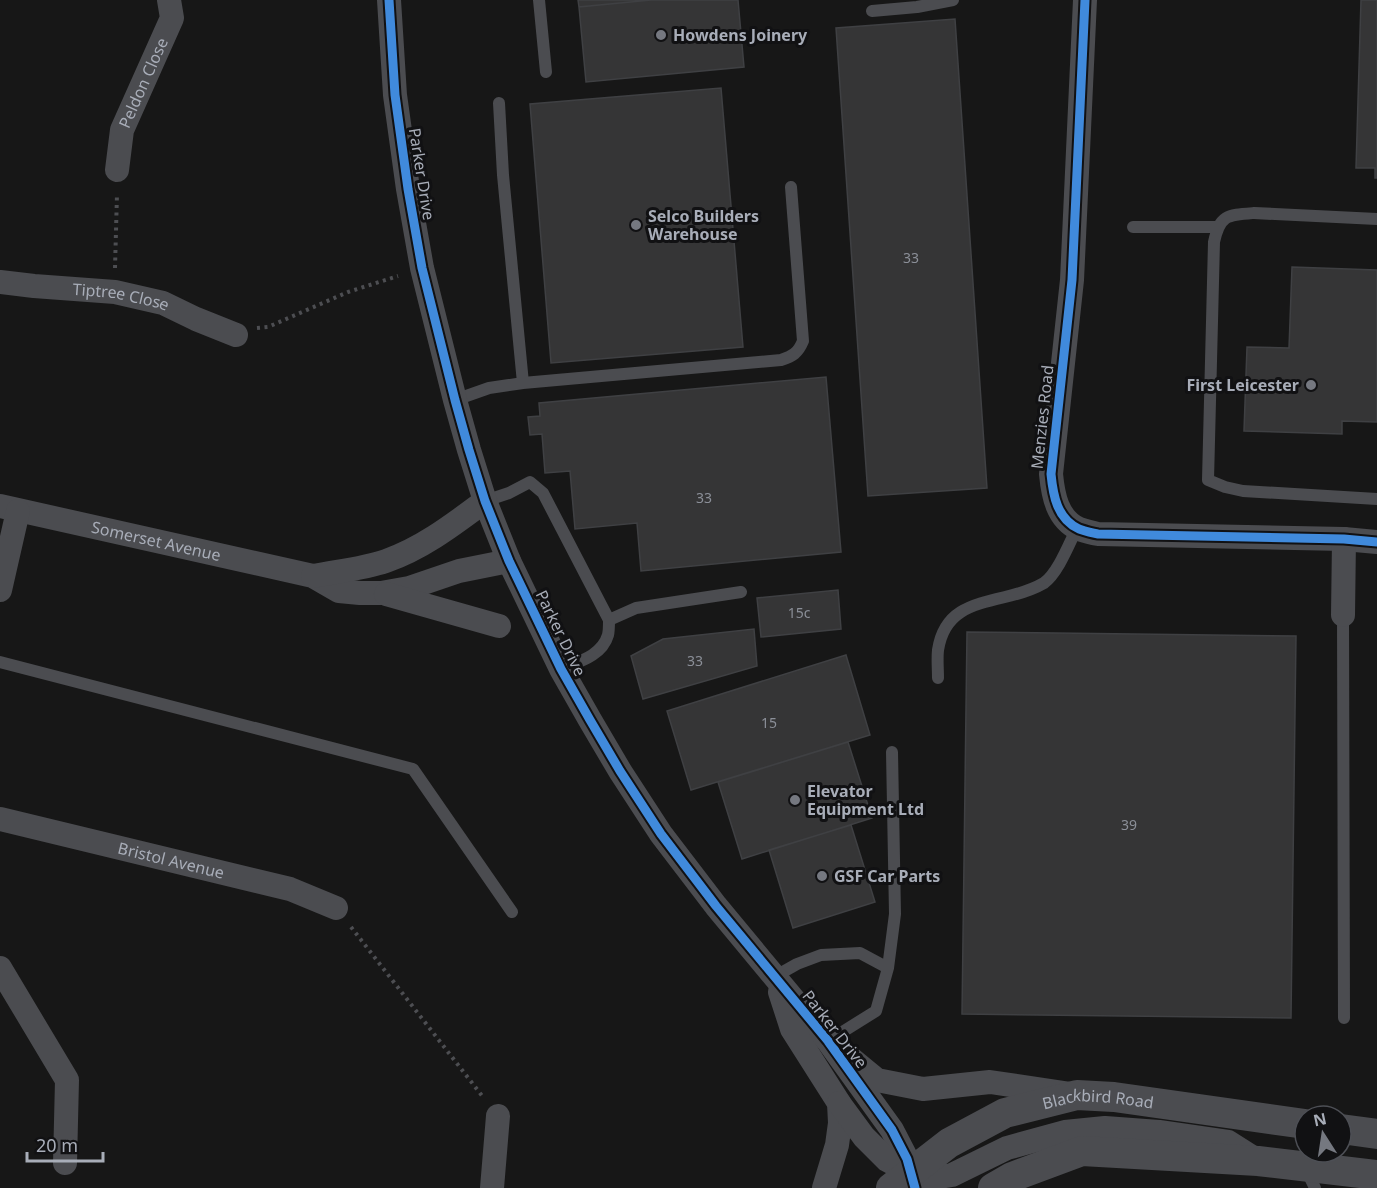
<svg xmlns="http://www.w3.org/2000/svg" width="1377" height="1188" font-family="'Noto Sans',sans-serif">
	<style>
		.building { fill: #353536; stroke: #3f4043; stroke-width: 1.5 }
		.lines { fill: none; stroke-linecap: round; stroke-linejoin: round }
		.path { stroke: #4d4e52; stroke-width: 4; stroke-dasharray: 3 4.5; stroke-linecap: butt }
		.service { stroke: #4b4c50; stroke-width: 12 }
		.minor { stroke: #4b4c50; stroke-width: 24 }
		.tertiary { stroke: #4b4c50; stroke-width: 30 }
		.cycleway-casing { stroke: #111113; stroke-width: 13 }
		.cycleway { stroke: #408adc; stroke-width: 9 }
		.poi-dot { fill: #757880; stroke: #111113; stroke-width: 2 }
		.labels { text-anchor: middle; stroke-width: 6; stroke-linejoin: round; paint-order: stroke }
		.number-label { font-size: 14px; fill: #8b8f98 }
		.poi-label { font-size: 16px; font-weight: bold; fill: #a8adb8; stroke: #111113; text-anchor: start }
		.street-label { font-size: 16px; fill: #a8adb8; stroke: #111113 }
	</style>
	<rect width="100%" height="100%" fill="#171717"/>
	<path class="building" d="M 578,0 L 651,0 L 579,7 Z
		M 651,0 L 738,0 L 744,67 L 586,82 L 579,7 Z
		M 1361,0 L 1377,0 L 1377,178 L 1375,178 L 1375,168 L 1356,168 Z
		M 955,19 L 987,488 L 868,496 L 836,28 Z
		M 721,88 L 743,347 L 551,363 L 530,104 Z
		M 1292,267 L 1377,270 L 1377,422 L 1342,421 L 1342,434 L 1244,431 L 1247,347 L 1289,348 Z
		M 826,377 L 841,552 L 641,571 L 637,523 L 575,529 L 570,471 L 545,473 L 542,434 L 530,435 L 528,417 L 540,416 L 539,403 Z
		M 838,590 L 841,629 L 761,637 L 757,598 Z
		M 754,629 L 757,666 L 643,699 L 631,656 L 663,639 Z
		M 967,632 L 1296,636 L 1291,1018 L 962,1014 Z
		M 846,655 L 870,735 L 691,790 L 667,711 Z
		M 848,742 L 872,818 L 742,859 L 718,782 Z
		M 851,825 L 875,902 L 793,928 L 769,850 Z"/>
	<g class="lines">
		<path class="path" d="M 115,268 L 117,194
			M 257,328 L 268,327 L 348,292 L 398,276
			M 351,927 L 483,1097"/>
		<path class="service" d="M 539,0 L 546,72
			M 872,11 L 917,7 L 953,0
			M 1377,219 L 1254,213 C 1227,215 1220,215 1214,242 L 1208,480 L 1225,487 L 1243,491 L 1377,499
			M 1133,227 L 1217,227
			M 523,383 L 781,360 C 793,356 798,353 803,341 L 791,187
			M 455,400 L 489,388 L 523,383 L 503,175 L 499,103
			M 485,501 L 509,493 L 530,482 L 543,493 L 609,620 C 609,625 609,631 608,635 C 602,656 578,662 561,669
			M 1343,615 L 1344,1018
			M 609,620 L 636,608 L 741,592
			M 0,662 L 413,769 L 512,912
			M 938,678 C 938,669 937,659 938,650 C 944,611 971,605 1005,597 C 1018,594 1032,590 1044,583 C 1058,573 1069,544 1077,528
			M 774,977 L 797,964 L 821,955 L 860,953 L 888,968
			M 828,1041 L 876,1011 L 888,968 L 895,914 L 892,752
			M 1305,1167 L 1315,1188"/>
		<g class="minor">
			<path d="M 389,0 L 395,95 L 408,189 L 422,268 L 455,400 L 469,450 L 485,501 L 509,561 L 561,669 L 590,720 L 620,771 L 661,834 L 716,906 L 828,1041 L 892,1130 L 907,1159 L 915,1187"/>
			<path d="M 1085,0 L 1072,280 L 1051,474 C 1053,495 1057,519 1079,529 C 1085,531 1092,533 1098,534 L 1344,539 L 1377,542"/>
			<path id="s1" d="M 117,170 L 122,130 L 172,18 L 169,0"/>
			<path id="s2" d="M 0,282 L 34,286 L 115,292 L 163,303 L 196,319 L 236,335"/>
			<path id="s3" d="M 0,506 L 313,576 L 339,591 L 360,593 L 381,593 L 409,588 L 459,571 L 509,561"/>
			<path d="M 313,576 C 338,571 363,569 386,561 C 423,548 454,524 485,501"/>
			<path d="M 0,590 L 18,511"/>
			<path d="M 386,594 L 499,626"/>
			<path d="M 1343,615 L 1344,539"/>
			<path id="s4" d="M 0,819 L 290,889 L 336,908"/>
			<path d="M 0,968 L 67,1080 L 65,1163"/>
			<path d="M 780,992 L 792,1029 L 839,1103 L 840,1123 L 837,1145 L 824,1188"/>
			<path d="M 849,1057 L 877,1080 L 923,1089 L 990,1082 L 1071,1094"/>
			<path d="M 839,1103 L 864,1137 L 887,1160 L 911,1173 L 932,1178 L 952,1175 L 1007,1148 L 1065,1132 L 1105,1128 L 1159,1132 L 1228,1142 L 1258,1161"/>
			<path d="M 492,1188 L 498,1116"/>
		</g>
		<g class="tertiary">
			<path d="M 1341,1129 L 1377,1134"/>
			<path id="s5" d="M 891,1188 L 949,1143 L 1005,1113 L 1077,1095 L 1114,1097 L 1305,1124"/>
			<path d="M 993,1188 L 1012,1177 L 1082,1151 L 1258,1161 L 1377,1175"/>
		</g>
		<defs>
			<path id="cycleway" d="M 389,0 L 395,95 L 408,189 L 422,268 L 455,400 L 469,450 L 485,501 L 509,561 L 561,669 L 590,720 L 620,771 L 661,834 L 716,906 L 828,1041 L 892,1130 L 907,1159 L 915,1188
				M 1085,0 L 1072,280 L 1051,474 C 1053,495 1057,519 1079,529 C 1085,531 1092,533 1098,534 L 1344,539 L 1377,542"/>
		</defs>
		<use href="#cycleway" class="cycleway-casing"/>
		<use href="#cycleway" class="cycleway"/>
	</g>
	<g class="poi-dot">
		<circle cx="661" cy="35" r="6"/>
		<circle cx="636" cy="225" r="6"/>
		<circle cx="1311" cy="385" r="6"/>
		<circle cx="795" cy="800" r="6"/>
		<circle cx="822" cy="876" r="6"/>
	</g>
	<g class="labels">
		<g class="number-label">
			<text x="911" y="263">33</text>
			<text x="704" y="503">33</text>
			<text x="799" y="618">15c</text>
			<text x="695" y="666">33</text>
			<text x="769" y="728">15</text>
			<text x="1129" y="830">39</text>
		</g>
		<g class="poi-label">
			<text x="673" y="41">Howdens Joinery</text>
			<text x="648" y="222">Selco Builders<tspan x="648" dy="18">Warehouse</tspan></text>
			<text x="1299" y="391" text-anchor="end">First Leicester</text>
			<text x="807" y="797">Elevator<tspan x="807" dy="18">Equipment Ltd</tspan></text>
			<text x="834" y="882">GSF Car Parts</text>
		</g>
		<g class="street-label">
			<text dy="6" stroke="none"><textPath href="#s1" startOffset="92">Peldon Close</textPath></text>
			<text transform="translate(422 174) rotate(81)" y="6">Parker Drive</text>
			<text dy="6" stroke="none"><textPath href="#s2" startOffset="122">Tiptree Close</textPath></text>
			<text transform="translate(1042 417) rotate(-84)" y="6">Menzies Road</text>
			<text dy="6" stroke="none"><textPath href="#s3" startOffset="160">Somerset Avenue</textPath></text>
			<text transform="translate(561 633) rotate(64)" y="6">Parker Drive</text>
			<text dy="6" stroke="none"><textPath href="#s4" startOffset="176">Bristol Avenue</textPath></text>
			<text transform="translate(835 1029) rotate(52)" y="6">Parker Drive</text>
			<text dy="6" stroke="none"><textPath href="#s5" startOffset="232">Blackbird Road</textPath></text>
		</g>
	</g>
	<g transform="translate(1323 1134) rotate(348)"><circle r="28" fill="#111113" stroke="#4d4f55" stroke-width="1.5"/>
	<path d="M0-4.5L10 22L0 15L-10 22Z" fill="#757880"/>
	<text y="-9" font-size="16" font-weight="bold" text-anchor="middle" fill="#a8adb8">N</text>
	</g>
	<path d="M27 1152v9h76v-9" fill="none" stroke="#a8adb8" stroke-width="3"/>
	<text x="36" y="1152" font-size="18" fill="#a8adb8" stroke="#111113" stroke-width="4.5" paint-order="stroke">20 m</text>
</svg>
